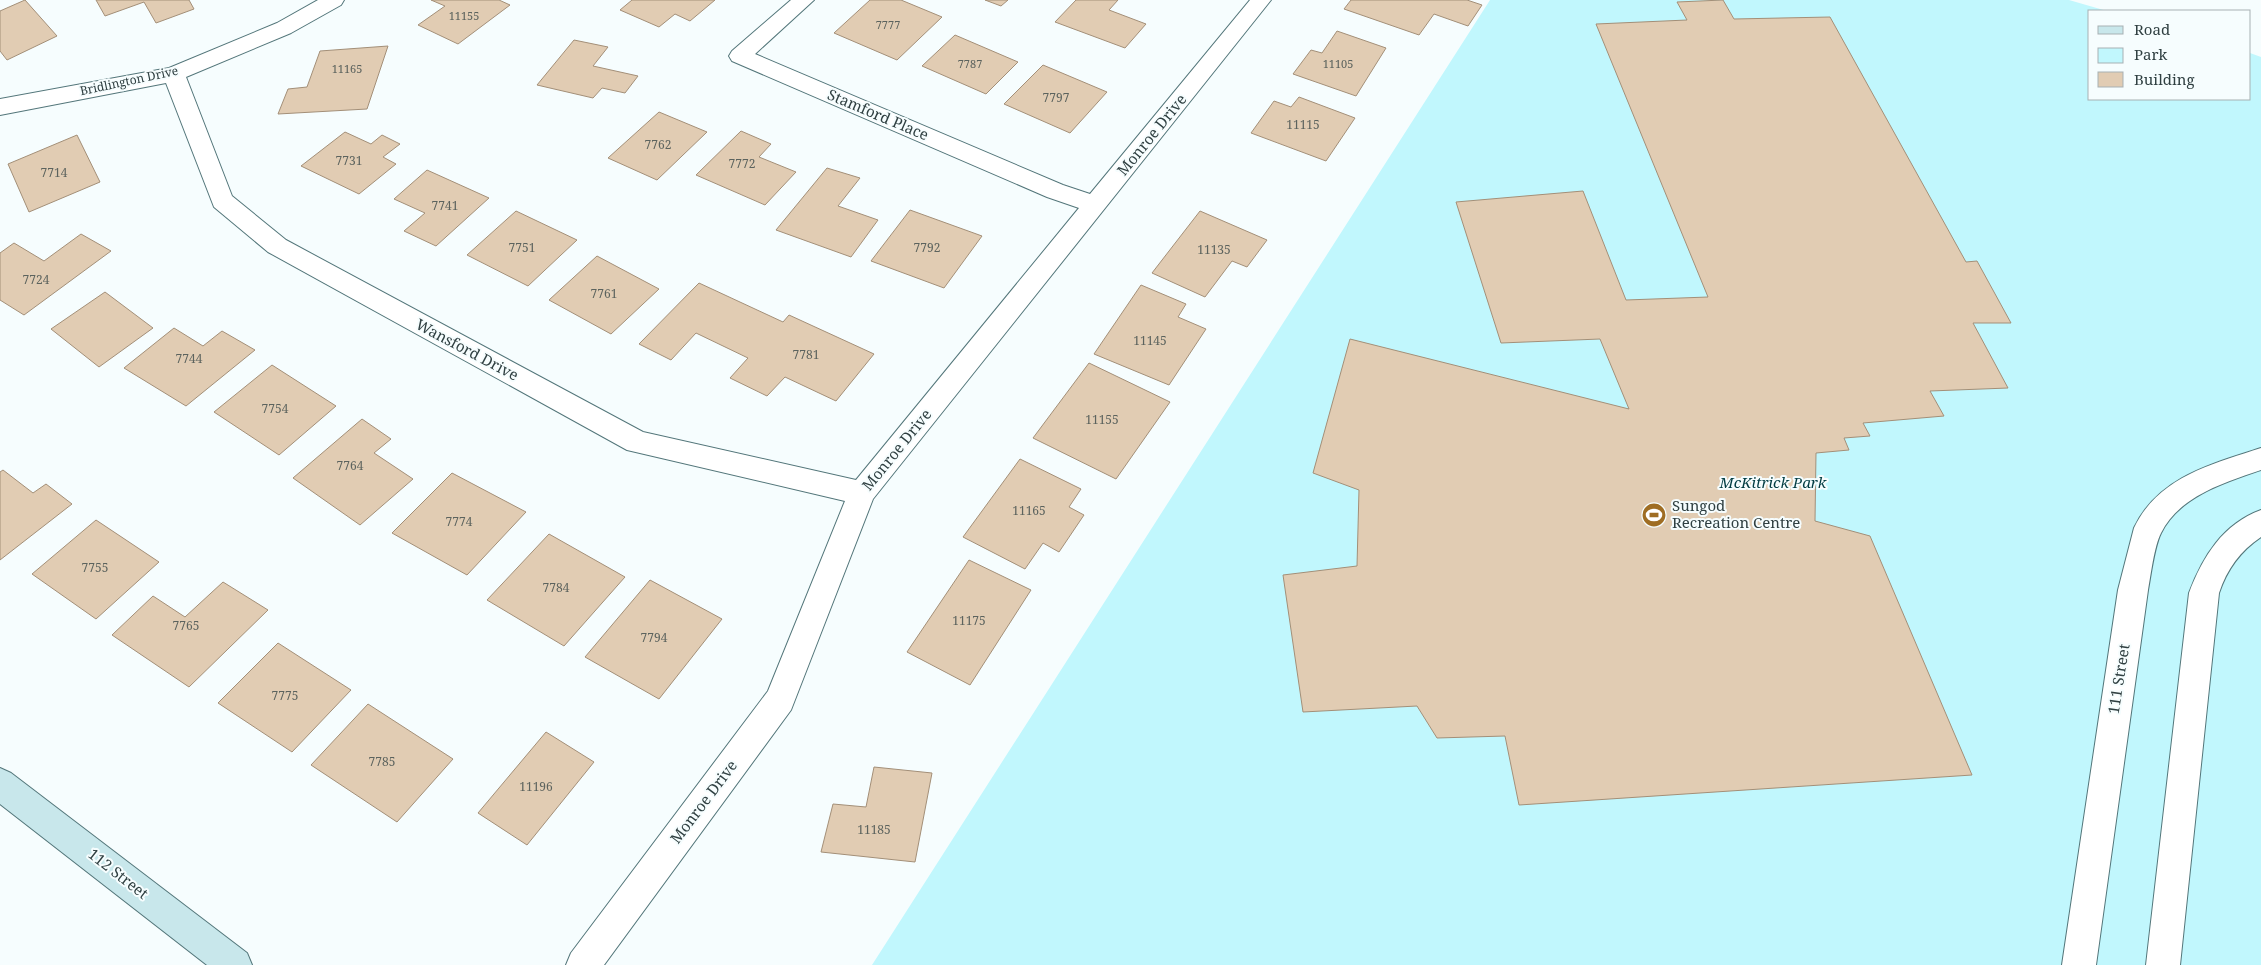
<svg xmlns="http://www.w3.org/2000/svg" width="2261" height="965" font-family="'Noto Serif',serif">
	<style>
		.green { fill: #c1f7fd }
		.building { fill: #e1ccb3; stroke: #a38f78 }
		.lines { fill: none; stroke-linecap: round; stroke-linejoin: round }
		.street-casing { stroke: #53767a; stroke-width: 2 }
		.secondary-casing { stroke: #53767a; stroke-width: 2 }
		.street { fill: #fff; fill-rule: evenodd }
		.secondary { fill: #c8e7eb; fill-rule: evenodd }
		.labels { text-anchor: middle; stroke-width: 4; stroke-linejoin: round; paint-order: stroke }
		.far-number-label { font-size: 11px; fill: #5c635e }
		.far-street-label { font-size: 12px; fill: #304042; stroke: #f6fdfe }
		.number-label { font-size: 12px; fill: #5c635e }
		.street-label { font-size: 15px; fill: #304042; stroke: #f6fdfe }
		.park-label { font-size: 15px; font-style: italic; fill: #023c42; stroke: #f6fdfe }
		.poi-label { font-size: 15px; fill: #304042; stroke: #f6fdfe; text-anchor: start }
	</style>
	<rect width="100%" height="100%" fill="#f6fdfe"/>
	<path class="green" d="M 1490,0 L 2069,0 L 2107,11 L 2090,11 L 2090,99 L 2250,99 L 2250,53 L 2261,57 L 2261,965 L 872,965 Z"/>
	<path class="building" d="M 25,0 L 57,36 L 7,60 L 0,51 L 0,11 Z
		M 96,0 L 189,0 L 194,9 L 156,23 L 144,2 L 105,16 Z
		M 431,0 L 499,0 L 510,5 L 458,44 L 418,25 L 445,6 Z
		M 632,0 L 715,0 L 690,21 L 675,14 L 659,27 L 620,10 Z
		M 870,0 L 901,0 L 942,17 L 897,60 L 834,33 Z
		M 985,0 L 1008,0 L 1001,6 Z
		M 1076,0 L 1118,0 L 1109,10 L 1146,24 L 1125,48 L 1055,22 Z
		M 1351,0 L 1467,0 L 1482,5 L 1468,26 L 1434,14 L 1419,35 L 1344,9 Z
		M 1723,0 L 1734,19 L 1830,17 L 1966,262 L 1977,261 L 2011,323 L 1973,323 L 2008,388 L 1930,391 L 1944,416 L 1863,423 L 1870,436 L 1844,438 L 1849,450 L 1816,453 L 1815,521 L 1870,536 L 1972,775 L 1519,805 L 1505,736 L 1437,738 L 1417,706 L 1303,712 L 1283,575 L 1357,566 L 1359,490 L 1313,473 L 1350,339 L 1629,409 L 1600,339 L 1501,343 L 1456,202 L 1583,191 L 1626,300 L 1708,297 L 1596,24 L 1687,20 L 1677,2 Z
		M 1337,31 L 1386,48 L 1356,96 L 1293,74 L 1311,50 L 1322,53 Z
		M 955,35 L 1018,62 L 986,94 L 922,66 Z
		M 574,40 L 608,47 L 593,66 L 638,76 L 625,93 L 602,88 L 593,98 L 537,85 Z
		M 388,46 L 367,109 L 278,114 L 288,89 L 307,87 L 320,51 Z
		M 1043,65 L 1107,92 L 1070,133 L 1004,104 Z
		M 1299,97 L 1355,118 L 1326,161 L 1251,133 L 1274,101 L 1291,107 Z
		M 659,112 L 707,132 L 657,180 L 608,158 Z
		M 741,131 L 771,144 L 759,157 L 796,172 L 765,205 L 696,175 Z
		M 345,132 L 371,144 L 382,135 L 400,144 L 383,157 L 396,164 L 359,194 L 301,166 Z
		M 77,135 L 100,182 L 29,212 L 8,164 Z
		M 827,168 L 860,178 L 838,206 L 878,220 L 851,257 L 776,230 Z
		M 427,170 L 489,198 L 436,246 L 404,231 L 425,213 L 394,199 Z
		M 910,210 L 982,236 L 944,288 L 871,261 Z
		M 516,211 L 577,240 L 528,286 L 467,255 Z
		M 1200,211 L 1267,240 L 1247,267 L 1232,261 L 1205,297 L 1152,273 Z
		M 81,234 L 111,251 L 24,315 L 0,300 L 0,253 L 14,243 L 44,261 Z
		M 597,256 L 659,289 L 611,334 L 549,300 Z
		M 699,283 L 783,322 L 789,315 L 874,354 L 836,401 L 785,377 L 767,396 L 730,378 L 748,358 L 696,333 L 671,360 L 639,344 Z
		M 1141,285 L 1186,304 L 1178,317 L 1206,329 L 1169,385 L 1094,354 Z
		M 105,292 L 153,328 L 99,367 L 51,329 Z
		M 174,328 L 203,346 L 222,331 L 255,350 L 186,406 L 124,368 Z
		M 1089,363 L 1170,402 L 1116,479 L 1033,438 Z
		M 272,365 L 336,406 L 279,455 L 214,412 Z
		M 362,419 L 391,439 L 374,453 L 413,479 L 360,525 L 293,478 Z
		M 1020,459 L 1081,489 L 1069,507 L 1084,515 L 1059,552 L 1043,543 L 1025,569 L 963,537 Z
		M 3,470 L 33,493 L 46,484 L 72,504 L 0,560 L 0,472 Z
		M 452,473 L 526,512 L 467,575 L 392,533 Z
		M 96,520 L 159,562 L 96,619 L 32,574 Z
		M 549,534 L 625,577 L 564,646 L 487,600 Z
		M 969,560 L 1031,590 L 970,685 L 907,652 Z
		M 650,580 L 722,619 L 659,699 L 585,657 Z
		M 223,582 L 268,610 L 189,687 L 112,635 L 153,596 L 185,617 Z
		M 278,643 L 351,690 L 292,752 L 218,703 Z
		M 368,704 L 453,759 L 397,822 L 311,765 Z
		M 546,732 L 594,762 L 527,845 L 478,813 Z
		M 874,767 L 932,773 L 915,862 L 821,852 L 833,804 L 866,807 Z"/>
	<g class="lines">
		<defs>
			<path id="street" d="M 318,0 L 344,0 L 341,5 L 291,33 L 186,77 L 232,196 L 286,240 L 643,432 L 856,480 L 1079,208 L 1047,197 L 732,61 L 729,56 L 732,51 L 791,0 L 814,0 L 755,54 L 1063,185 L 1090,194 L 1250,0 L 1271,0 L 873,499 L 791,710 L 604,965 L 566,965 L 571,953 L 768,691 L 845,501 L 627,450 L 268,252 L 214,207 L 166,83 L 0,115 L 0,99 L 169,68 L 277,23 Z
				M 2261,448 L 2261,470 C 2226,482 2179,496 2161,533 C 2154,547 2151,574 2148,590 L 2096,965 L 2062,965 L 2118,590 L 2134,528 C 2158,477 2212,464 2261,448 Z
				M 2261,510 L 2261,537 C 2240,551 2227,569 2219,593 L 2180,965 L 2146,965 L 2189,593 C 2203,556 2223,524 2261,510 Z"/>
			<path id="secondary" d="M 0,768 L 11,773 L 247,953 L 252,965 L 207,965 L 0,804 Z"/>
		</defs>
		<use href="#street" class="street-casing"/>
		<use href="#secondary" class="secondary-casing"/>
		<use href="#street" class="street"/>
		<use href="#secondary" class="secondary"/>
	</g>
	<defs>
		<symbol id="stadium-disc" viewBox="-11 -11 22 22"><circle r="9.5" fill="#9f6d23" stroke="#f6fdfe"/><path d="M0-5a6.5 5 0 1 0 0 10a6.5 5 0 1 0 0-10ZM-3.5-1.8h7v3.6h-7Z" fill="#fff"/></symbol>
	</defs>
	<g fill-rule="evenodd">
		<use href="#stadium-disc" x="1640" y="501" width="28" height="28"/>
	</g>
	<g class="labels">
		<g class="far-number-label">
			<text x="464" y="20">11155</text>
			<text x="888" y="29">7777</text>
			<text x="970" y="68">7787</text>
			<text x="1338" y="68">11105</text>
			<text x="347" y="73">11165</text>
		</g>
		<g class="far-street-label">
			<text transform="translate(129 81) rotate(-12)" y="4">Bridlington Drive</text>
		</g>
		<g class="number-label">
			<text x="1056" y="102">7797</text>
			<text x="1303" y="129">11115</text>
			<text x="658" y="149">7762</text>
			<text x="349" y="165">7731</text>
			<text x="742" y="168">7772</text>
			<text x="54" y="177">7714</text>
			<text x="445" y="210">7741</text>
			<text x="522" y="252">7751</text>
			<text x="927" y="252">7792</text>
			<text x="1214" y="254">11135</text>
			<text x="36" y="284">7724</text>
			<text x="604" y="298">7761</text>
			<text x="1150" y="345">11145</text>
			<text x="806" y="359">7781</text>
			<text x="189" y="363">7744</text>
			<text x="275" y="413">7754</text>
			<text x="1102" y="424">11155</text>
			<text x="350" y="470">7764</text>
			<text x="1029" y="515">11165</text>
			<text x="459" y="526">7774</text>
			<text x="95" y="572">7755</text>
			<text x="556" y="592">7784</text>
			<text x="969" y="625">11175</text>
			<text x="186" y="630">7765</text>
			<text x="654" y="642">7794</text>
			<text x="285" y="700">7775</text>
			<text x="382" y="766">7785</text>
			<text x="536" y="791">11196</text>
			<text x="874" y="834">11185</text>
		</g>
		<g class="street-label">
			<text transform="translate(878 115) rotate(23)" y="5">Stamford Place</text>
			<text transform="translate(1152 135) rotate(-51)" y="5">Monroe Drive</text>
			<text transform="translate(467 350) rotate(28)" y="5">Wansford Drive</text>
			<text transform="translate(897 450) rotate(-51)" y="5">Monroe Drive</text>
			<text transform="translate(2119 679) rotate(-81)" y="5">111 Street</text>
			<text transform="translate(704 802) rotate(-53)" y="5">Monroe Drive</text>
			<text transform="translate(118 874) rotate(38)" y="5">112 Street</text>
		</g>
		<g class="park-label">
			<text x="1773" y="488">McKitrick Park</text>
		</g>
		<g class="poi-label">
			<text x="1672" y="511">Sungod<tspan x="1672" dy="17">Recreation Centre</tspan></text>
		</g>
	</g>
	<rect x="2088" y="10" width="162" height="90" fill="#f6fdfe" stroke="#a7b1b3"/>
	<rect x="2098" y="26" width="25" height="8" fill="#c8e7eb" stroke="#a7b1b3"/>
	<text x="2134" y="35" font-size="15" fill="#304042">Road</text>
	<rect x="2098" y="48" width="25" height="15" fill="#c1f7fd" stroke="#a7b1b3"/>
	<text x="2134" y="60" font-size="15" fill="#304042">Park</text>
	<rect x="2098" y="72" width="25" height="15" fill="#e1ccb3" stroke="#a7b1b3"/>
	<text x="2134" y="85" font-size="15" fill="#304042">Building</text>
</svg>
